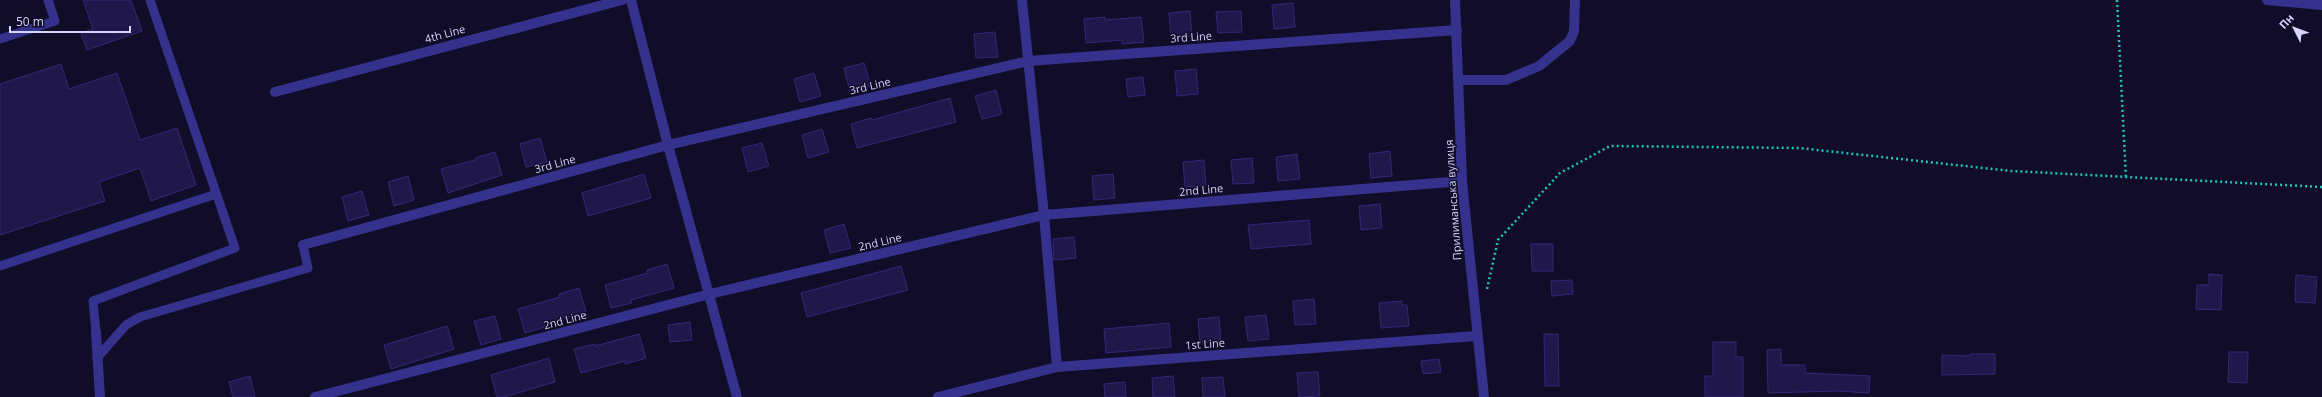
<svg xmlns="http://www.w3.org/2000/svg" width="2322" height="397" font-family="'Open Sans',sans-serif">
	<style>
		.building { fill: #20174b; stroke: #352679 }
		.lines { fill: none; stroke-linecap: round; stroke-linejoin: round }
		.path { stroke: #21c5b7; stroke-width: 2.5; stroke-dasharray: 2 3; stroke-linecap: butt }
		.service { stroke: #34328c; stroke-width: 9 }
		.minor { stroke: #34328c; stroke-width: 10 }
		.labels { text-anchor: middle; stroke-width: 3; stroke-linejoin: round; paint-order: stroke }
		.street-label { font-size: 11px; fill: #d7d3ff; stroke: #110d28 }
	</style>
	<rect width="100%" height="100%" fill="#110d28"/>
	<path class="building" d="M 83,0 L 131,0 L 142,31 L 87,50 L 81,33 L 93,29 Z
		M 1293,3 L 1295,27 L 1274,29 L 1272,5 Z
		M 1190,11 L 1192,36 L 1171,37 L 1169,13 Z
		M 1241,11 L 1242,32 L 1218,33 L 1216,12 Z
		M 1105,17 L 1105,20 L 1141,17 L 1144,42 L 1122,44 L 1122,40 L 1086,43 L 1084,19 Z
		M 995,32 L 998,57 L 976,58 L 974,34 Z
		M 864,63 L 871,86 L 850,92 L 844,68 Z
		M 61,64 L 69,89 L 117,73 L 140,140 L 177,128 L 196,185 L 151,201 L 140,168 L 99,182 L 105,201 L 0,235 L 0,84 Z
		M 1196,69 L 1198,94 L 1177,96 L 1175,71 Z
		M 814,73 L 821,96 L 800,102 L 794,79 Z
		M 1143,77 L 1145,95 L 1128,97 L 1126,79 Z
		M 996,90 L 1002,114 L 982,119 L 975,96 Z
		M 950,98 L 956,122 L 857,148 L 851,124 L 871,118 L 872,120 Z
		M 822,129 L 829,152 L 808,158 L 802,135 Z
		M 540,138 L 547,162 L 526,167 L 520,144 Z
		M 762,143 L 769,166 L 748,172 L 742,148 Z
		M 1390,151 L 1392,176 L 1371,178 L 1369,154 Z
		M 495,152 L 502,175 L 448,193 L 441,169 L 475,160 L 475,158 Z
		M 1297,154 L 1300,179 L 1278,181 L 1276,157 Z
		M 1252,158 L 1254,183 L 1233,184 L 1231,160 Z
		M 1204,160 L 1206,185 L 1185,187 L 1183,162 Z
		M 644,174 L 651,198 L 588,216 L 582,193 Z
		M 1113,174 L 1115,198 L 1094,200 L 1092,176 Z
		M 408,176 L 414,200 L 394,206 L 388,182 Z
		M 362,191 L 369,215 L 348,221 L 342,197 Z
		M 1380,204 L 1382,228 L 1361,230 L 1359,206 Z
		M 1309,220 L 1311,244 L 1251,249 L 1248,225 Z
		M 844,224 L 851,248 L 830,253 L 824,230 Z
		M 1074,237 L 1076,258 L 1054,260 L 1053,239 Z
		M 1531,244 L 1553,244 L 1553,271 L 1532,271 Z
		M 667,264 L 674,288 L 631,300 L 632,303 L 611,308 L 605,285 L 648,273 L 647,270 Z
		M 901,266 L 908,290 L 807,317 L 801,293 Z
		M 2209,274 L 2222,275 L 2221,310 L 2196,309 L 2197,285 L 2209,285 Z
		M 2296,275 L 2317,277 L 2315,303 L 2295,302 Z
		M 1572,280 L 1573,294 L 1552,296 L 1551,281 Z
		M 579,288 L 586,312 L 544,324 L 545,327 L 525,333 L 518,309 L 560,297 L 559,294 Z
		M 1314,299 L 1316,324 L 1295,325 L 1293,301 Z
		M 1402,301 L 1402,305 L 1407,305 L 1409,326 L 1381,328 L 1379,303 Z
		M 1266,315 L 1269,339 L 1248,341 L 1245,317 Z
		M 495,316 L 501,339 L 481,345 L 474,321 Z
		M 1219,317 L 1221,341 L 1200,343 L 1198,319 Z
		M 690,322 L 692,340 L 670,342 L 668,325 Z
		M 1169,323 L 1171,347 L 1106,353 L 1104,329 Z
		M 447,326 L 454,349 L 391,369 L 384,345 Z
		M 639,334 L 646,358 L 625,364 L 625,361 L 581,373 L 574,349 L 595,344 L 595,346 Z
		M 1544,334 L 1558,334 L 1559,386 L 1545,386 Z
		M 1713,342 L 1736,342 L 1736,357 L 1743,357 L 1743,397 L 1705,397 L 1705,376 L 1713,376 Z
		M 1781,349 L 1781,365 L 1805,365 L 1805,373 L 1870,376 L 1869,393 L 1838,391 L 1768,393 L 1767,350 Z
		M 2229,352 L 2248,352 L 2247,383 L 2228,382 Z
		M 1970,354 L 1995,354 L 1995,374 L 1942,375 L 1942,355 L 1970,356 Z
		M 549,358 L 555,382 L 504,397 L 497,397 L 491,375 Z
		M 1439,359 L 1441,372 L 1423,374 L 1421,361 Z
		M 1318,372 L 1320,396 L 1299,397 L 1297,373 Z
		M 250,376 L 255,397 L 233,397 L 229,382 Z
		M 1173,376 L 1175,397 L 1153,397 L 1152,378 Z
		M 1223,377 L 1225,397 L 1203,397 L 1202,378 Z
		M 1125,382 L 1126,397 L 1105,397 L 1104,384 Z"/>
	<g class="lines">
		<path class="path" d="M 2117,0 L 2126,179
			M 1487,289 L 1498,240 L 1560,173 L 1610,146 L 1799,148 L 2011,171 L 2322,187"/>
		<path class="service" d="M 0,39 L 55,21 L 48,0
			M 0,266 L 216,194
			M 96,332 L 93,301 L 235,248 L 150,0
			M 97,358 L 126,325 L 140,317 L 308,268 L 303,245"/>
		<path class="minor" d="M 631,0 L 668,145 L 737,397
			M 1022,0 L 1044,215 L 1057,367
			M 1455,0 L 1462,181 L 1484,397
			M 2267,0 L 2322,5
			M 1458,80 L 1506,80 L 1539,66 L 1570,41 L 1574,31 L 1575,0
			M 275,92 L 622,0
			M 303,245 L 668,145 L 1028,61 L 1457,30
			M 96,332 L 100,397
			M 315,397 L 710,294 L 1044,215 L 1462,181
			M 938,397 L 1057,367 L 1476,336"/>
	</g>
	<g class="labels">
		<g class="street-label">
			<text transform="translate(445 34) rotate(-15)" y="4">4th Line</text>
			<text transform="translate(1191 37) rotate(-4)" y="4">3rd Line</text>
			<text transform="translate(870 86) rotate(-13)" y="4">3rd Line</text>
			<text transform="translate(555 164) rotate(-15)" y="4">3rd Line</text>
			<text transform="translate(1201 190) rotate(-5)" y="4">2nd Line</text>
			<text transform="translate(1453 200) rotate(-94)" y="4">Прилиманська вулиця</text>
			<text transform="translate(880 242) rotate(-13)" y="4">2nd Line</text>
			<text transform="translate(565 320) rotate(-15)" y="4">2nd Line</text>
			<text transform="translate(1205 344) rotate(-4)" y="4">1st Line</text>
		</g>
	</g>
	<g transform="translate(2294 28) rotate(312)" stroke="#110d28" stroke-width="3" paint-order="stroke">
	<path d="M0-3L7 15L0 10L-7 15Z" fill="#d7d3ff"/>
	<text y="-6" font-size="11" font-weight="bold" text-anchor="middle" fill="#d7d3ff">Пн</text>
	</g>
	<path d="M10 26v6h120v-6" fill="none" stroke="#d7d3ff" stroke-width="2"/>
	<text x="16" y="26" font-size="12" fill="#d7d3ff" stroke="#110d28" stroke-width="3" paint-order="stroke">50 m</text>
</svg>
